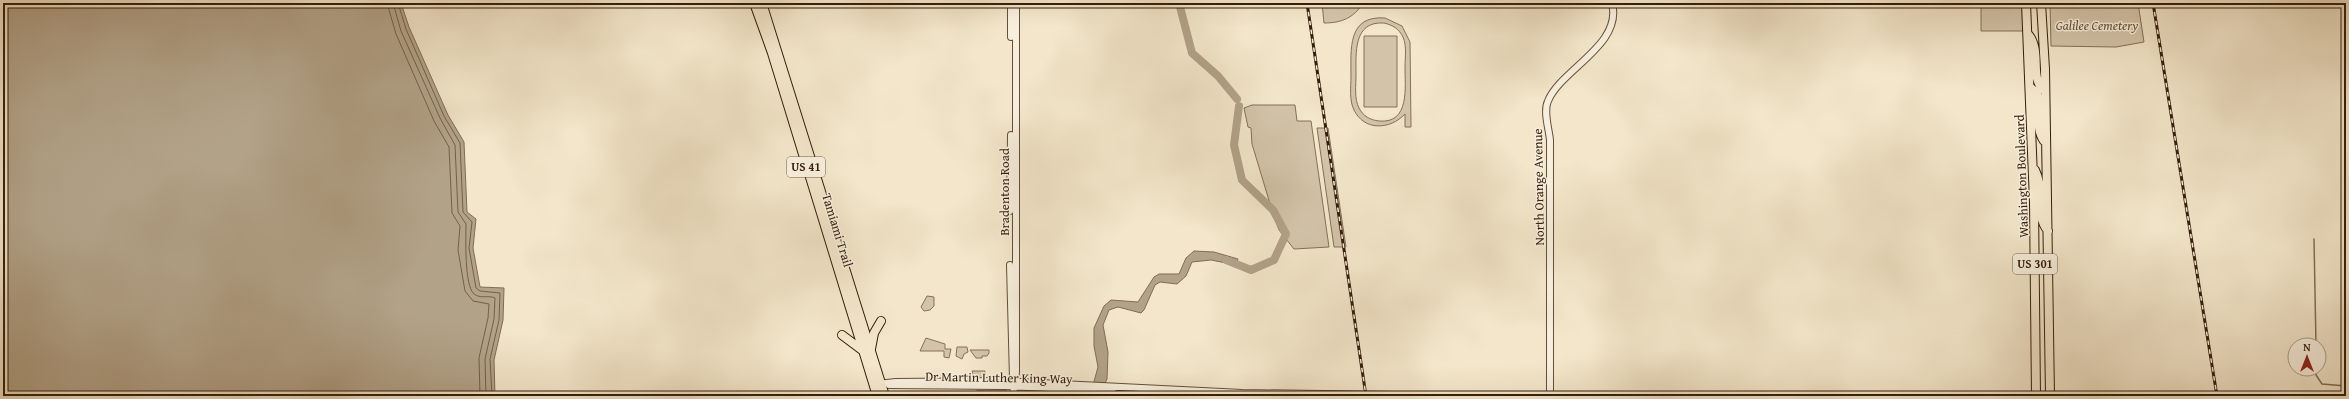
<svg xmlns="http://www.w3.org/2000/svg" width="2349" height="399" font-family="'Gentium Book Plus',serif">
	<style>
		.green { fill: #d3c4a9; stroke: #847059; fill-rule: evenodd }
		.water { fill: #b2a288; stroke: #806d55 }
		.lines { fill: none; stroke-linecap: round; stroke-linejoin: round }
		.shore { stroke: #736048; stroke-width: 1 }
		.stream { stroke: #806d55; stroke-width: 1.5 }
		.river { stroke: #b2a288; stroke-width: 8 }
		.tertiary-casing { stroke: #644f39; stroke-width: 8 }
		.primary-casing { stroke: #341d09; stroke-width: 10 }
		.tertiary { stroke: #f7efdd; stroke-width: 6 }
		.primary { stroke: #f3e6ca; stroke-width: 8 }
		.rail-casing { stroke: #341d09; stroke-width: 3 }
		.rail { stroke: #f7efdd; stroke-width: 1.5; stroke-dasharray: 4.5; stroke-linecap: butt }
		.labels { text-anchor: middle; stroke-width: 3; stroke-linejoin: round; paint-order: stroke }
		.shield { fill: #f7efdd; stroke: #6e5c49; stroke-width: 1 }
		.shield-label { font-size: 12px; font-weight: bold; fill: #341d09 }
		.park-label { font-size: 13px; font-style: italic; fill: #644f39; stroke: #f7efdd }
		.street-label { font-size: 13px; fill: #341d09; stroke: #f7efdd }
	</style>
	<rect width="100%" height="100%" fill="#f3e6ca"/>
	<filter id="stains"><feTurbulence type="fractalNoise" baseFrequency=".005" numOctaves="4"/><feColorMatrix values="0 0 0 0 .2 0 0 0 0 .09 0 0 0 0 .02 0 0 0 .5 -.17"/></filter>
	<radialGradient id="worn" r=".72"><stop offset=".6" stop-color="#630" stop-opacity="0"/><stop offset="1" stop-color="#630" stop-opacity=".3"/></radialGradient>
	<path class="green" d="M 1322,3 L 1363,3 C 1354,18 1341,23 1324,23 Z
		M 1981,3 L 2024,3 L 2025,31 L 1981,31 Z
		M 2050,3 L 2138,3 L 2144,42 L 2116,47 L 2051,46 Z
		M 1385,18 L 1402,26 L 1410,42 L 1411,127 L 1405,127 L 1405,114 C 1390,130 1364,131 1354,110 C 1349,100 1351,87 1351,76 C 1351,50 1347,15 1385,18 ZM 1384,23 C 1393,25 1399,29 1403,37 C 1407,46 1405,58 1405,67 C 1405,87 1410,124 1379,121 C 1370,120 1363,116 1359,108 C 1354,99 1356,85 1356,75 C 1356,53 1353,21 1384,23 Z
		M 1364,36 L 1397,36 L 1397,107 L 1364,107 Z
		M 1252,105 L 1295,105 L 1297,121 L 1311,121 L 1329,247 L 1294,249 L 1279,230 L 1274,217 L 1252,144 L 1251,128 L 1248,127 L 1244,108 Z
		M 1317,128 L 1328,128 L 1346,247 L 1334,247 Z
		M 927,296 L 934,297 L 934,306 L 930,310 L 924,311 L 921,307 Z
		M 926,338 L 945,344 L 945,349 L 951,349 L 949,358 L 944,357 L 944,351 L 920,351 Z
		M 957,347 L 967,347 L 968,352 L 964,354 L 962,359 L 956,356 Z
		M 970,350 L 989,350 L 989,353 L 987,356 L 982,356 L 982,358 L 976,358 Z
		M 972,371 L 985,371 L 985,378 L 974,378 Z
		M 977,390 L 1006,390 L 1008,396 L 985,396 L 985,394 L 977,393 Z
		M 1097,393 L 1139,395 L 1139,396 L 1096,396 Z"/>
	<path class="water" d="M 3,3 L 401,3 L 409,27 L 448,115 L 464,142 L 467,212 L 476,219 L 473,248 L 480,287 L 504,288 L 503,320 L 494,360 L 495,396 L 3,396 Z
		M 1194,251 L 1214,252 L 1238,259 L 1236,265 L 1211,260 L 1192,262 L 1186,276 L 1177,284 L 1160,282 L 1155,285 L 1144,310 L 1141,313 L 1118,307 L 1109,310 L 1103,325 L 1108,352 L 1107,379 L 1099,396 L 1090,396 L 1098,367 L 1094,346 L 1094,328 L 1104,306 L 1111,300 L 1138,302 L 1154,277 L 1159,274 L 1179,274 L 1186,258 Z"/>
	<g class="lines">
		<path class="shore" d="M 387,3 L 396,34 L 434,121 L 449,147 L 452,213 L 460,226 L 458,250 L 465,291 L 473,301 L 489,304 L 488,318 L 479,358 L 480,396
			M 393,3 L 401,31 L 440,118 L 455,145 L 458,212 L 466,224 C 466,237 464,285 474,294 C 480,299 489,295 495,298 L 494,319 L 485,359 L 486,396
			M 398,3 L 406,29 L 444,116 L 460,143 L 463,212 L 472,222 L 469,248 L 476,288 L 480,291 L 500,293 L 499,320 L 490,359 L 492,396"/>
		<path class="stream" d="M 2314,239 L 2316,345
			M 2316,369 L 2316,375 L 2322,384 L 2346,386"/>
		<path class="river" d="M 1179,3 L 1192,53 L 1218,76 L 1237,99
			M 1226,260 L 1251,270 L 1274,260 L 1286,234 L 1273,210 L 1242,180 L 1234,145 L 1239,106"/>
		<defs>
			<path id="tertiary" d="M 1011,3 L 1011,37
				M 1010,211 L 1011,135
				M 1010,265 L 1013,379
				M 877,384 L 896,382 L 1003,381 L 1242,393 L 1467,396
				M 889,385 L 1004,386 L 1099,390 L 1111,390 L 1115,387
				M 1013,396 L 1016,372 L 1016,3
				M 1550,396 L 1550,140 C 1549,129 1543,111 1548,101 C 1561,69 1623,45 1612,3"/>
			<path id="primary" d="M 754,3 L 772,53 L 877,396
				M 762,3 L 885,396
				M 2026,3 L 2034,202 L 2036,396
				M 2041,3 L 2045,69 L 2050,396
				M 2028,34 C 2043,52 2028,78 2045,91
				M 2030,87 L 2037,93 C 2040,109 2035,128 2044,141
				M 2035,170 C 2045,189 2034,214 2048,231
				M 842,335 L 862,350
				M 871,349 L 874,333 L 881,321"/>
		</defs>
		<use href="#tertiary" class="tertiary-casing"/>
		<use href="#primary" class="primary-casing"/>
		<use href="#tertiary" class="tertiary"/>
		<use href="#primary" class="primary"/>
		<defs>
			<path id="rail" d="M 1307,3 L 1366,396
				M 2153,3 L 2217,396"/>
		</defs>
		<use href="#rail" class="rail-casing"/>
		<use href="#rail" class="rail"/>
	</g>
	<g class="labels">
		<g class="shield">
			<rect x="787" y="157" width="38" height="20" rx="3"/>
			<rect x="2013" y="254" width="44" height="20" rx="3"/>
		</g>
		<g class="shield-label">
			<text x="806" y="171">US 41</text>
			<text x="2035" y="268">US 301</text>
		</g>
		<g class="park-label">
			<text x="2097" y="30">Galilee Cemetery</text>
		</g>
		<g class="street-label">
			<text transform="translate(2021 176) rotate(-92)" y="5">Washington Boulevard</text>
			<text transform="translate(1538 187) rotate(-91)" y="5">North Orange Avenue</text>
			<text transform="translate(1004 192) rotate(-90)" y="5">Bradenton Road</text>
			<text transform="translate(838 230) rotate(73)" y="5">Tamiami Trail</text>
			<text transform="translate(999 377) rotate(1)" y="5">Dr Martin Luther King Way</text>
		</g>
	</g>
	<rect width="2349" height="399" fill="none" stroke="#f3e6ca" stroke-width="16"/>
	<rect x="4" y="4" width="2341" height="391" fill="none" stroke="#341d09" stroke-width="2"/>
	<rect x="8" y="8" width="2333" height="383" fill="none" stroke="#341d09"/>
	<g transform="translate(2307 357)"><circle r="19" fill="#f7efdd" stroke="#a99b88"/>
	<path d="M0-3L7 15L0 10L-7 15Z" fill="#8f2418"/>
	<text y="-6" font-size="11" font-weight="bold" text-anchor="middle" fill="#341d09">N</text>
	</g>
	<rect width="100%" height="100%" filter="url(#stains)"/>
	<rect width="100%" height="100%" fill="url(#worn)"/>
</svg>
